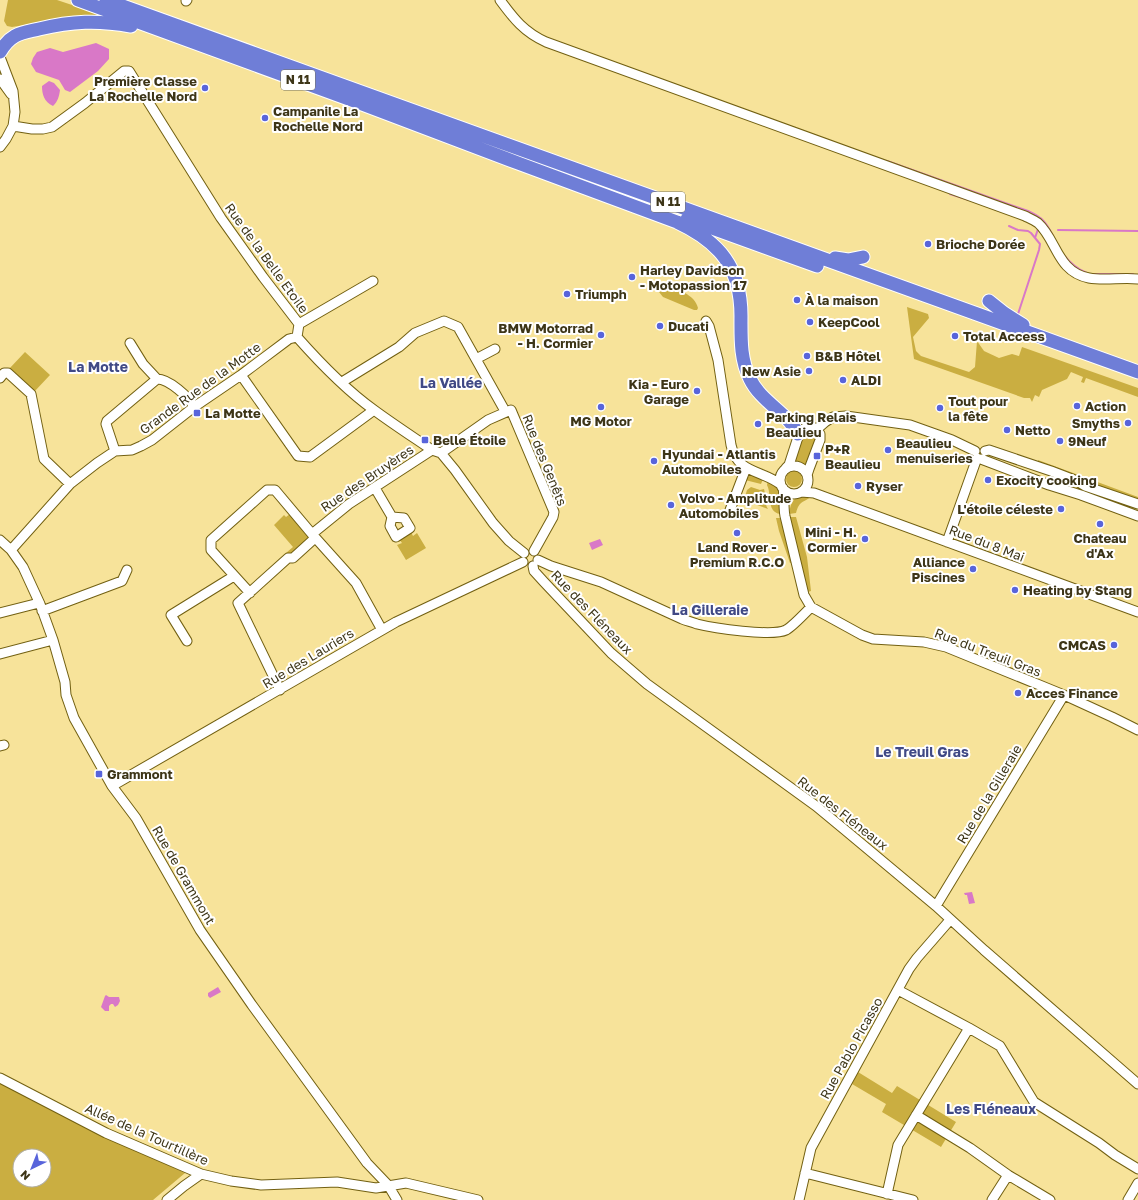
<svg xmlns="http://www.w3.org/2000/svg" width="1138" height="1200" font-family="'Golos Text',sans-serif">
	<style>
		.green { fill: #caae41; fill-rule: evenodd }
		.water { fill: #d978c7 }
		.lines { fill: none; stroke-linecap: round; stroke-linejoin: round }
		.stream { stroke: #d978c7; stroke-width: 2 }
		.minor-casing { stroke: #726012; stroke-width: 11 }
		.highway-casing { stroke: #fff; stroke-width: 15 }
		.minor { stroke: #fff; stroke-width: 9 }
		.highway { stroke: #6f7ed7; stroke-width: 13 }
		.poi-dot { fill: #5864db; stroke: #fff; stroke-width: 1.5 }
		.labels { text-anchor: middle; stroke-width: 4; stroke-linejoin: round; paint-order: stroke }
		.shield { fill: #fff; stroke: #77725d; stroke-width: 1 }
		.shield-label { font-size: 12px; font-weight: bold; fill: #3d3517 }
		.poi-label { font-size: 13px; font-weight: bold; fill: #3d3517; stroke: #fff; text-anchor: start }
		.street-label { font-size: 13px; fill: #3d3517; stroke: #fff }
		.neighbourhood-label { font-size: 14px; font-weight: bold; fill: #404985; stroke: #fff }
	</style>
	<rect width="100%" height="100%" fill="#f7e39a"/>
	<path class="green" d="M 8,0 L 57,0 L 114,19 L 70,18 L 12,27 L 7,26 L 4,21 Z
		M 665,285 C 676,289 695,294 698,308 L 697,310 L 694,310 L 663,297 L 659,292 L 660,289 Z
		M 907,307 L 928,314 L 929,318 L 913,337 L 916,351 L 921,356 L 969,372 L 975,367 L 977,341 L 984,351 L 999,358 L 1012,354 L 1019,356 L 1022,347 L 1138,388 L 1138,397 L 1086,378 L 1084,383 L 1081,382 L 1083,377 L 1071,372 L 1067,379 L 1042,390 L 1039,397 L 1035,395 L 1032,402 L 1030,398 L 1024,398 L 914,359 Z
		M 25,352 L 50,375 L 34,392 L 9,369 Z
		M 807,431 L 814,433 L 816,436 L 816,439 L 805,467 L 799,463 L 792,463 L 802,436 Z
		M 1038,460 L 1138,497 L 1138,501 L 1038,465 Z
		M786 479a8 8 0 1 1 16 0a8 8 0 1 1-16 0Z
		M 750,475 L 763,479 L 761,484 L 745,480 Z
		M 768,480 L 777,485 L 780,490 L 781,514 C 766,513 772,494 767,485 Z
		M 751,487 L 760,490 L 764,489 C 766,496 764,503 768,509 L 744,500 L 747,490 Z
		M 804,494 L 812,496 C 804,503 799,500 796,513 L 789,514 C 791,501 793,499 804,494 Z
		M 290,514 L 308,535 L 309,538 L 291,555 L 286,553 L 293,547 L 274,525 L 284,515 L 286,517 Z
		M 789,517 L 796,517 L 807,557 L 811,591 L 808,592 Z
		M 776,518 L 782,518 L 794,563 L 790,563 L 779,531 Z
		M 411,532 L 413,536 L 417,533 L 426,548 L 406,560 L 397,545 L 402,543 L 399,539 Z
		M 858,1072 L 892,1093 L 897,1086 L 956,1122 L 941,1147 L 882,1112 L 886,1104 L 852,1084 Z
		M 0,1082 L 105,1136 L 185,1173 L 153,1200 L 0,1200 ZM 20,1156 L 44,1156 L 44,1180 L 20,1180 Z"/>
	<path class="water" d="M 96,43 L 109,49 L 109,59 L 98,71 L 70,92 L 65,90 L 59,80 L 36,72 L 31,64 L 33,58 L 37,52 L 50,48 L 63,52 Z
		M 49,81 L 54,83 L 60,90 C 59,97 58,101 53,106 C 44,102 42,94 42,86 Z
		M 600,539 L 603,545 L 592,550 L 589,543 Z
		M 972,892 L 975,903 L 969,904 L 967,895 L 965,895 L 964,893 Z
		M 218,987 L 221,992 L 210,998 L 208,996 L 208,993 Z
		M 106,995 L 109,997 L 119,997 L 120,1001 L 118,1005 L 115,1007 L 113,1004 L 111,1004 L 109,1006 L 109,1011 L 105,1011 L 101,1007 L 105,996 Z"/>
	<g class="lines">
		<path class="stream" d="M 887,161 L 1028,211 C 1043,218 1046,222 1053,236
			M 950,194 L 969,200
			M 1009,226 L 1018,230 L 1028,231 L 1031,233 L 1040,244 L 1039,250 L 1018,314
			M 1058,230 L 1138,231
			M 1035,238 L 1038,229 L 1037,228
			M 1064,255 C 1071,264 1077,269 1087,273
			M 1093,274 L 1133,274"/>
		<defs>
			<path id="minor" d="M 500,0 C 514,19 524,32 546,42 L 1025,216 C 1029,218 1034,220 1038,223 C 1057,240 1057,272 1089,278 C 1105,281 1122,277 1138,279
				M 186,1 L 187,0
				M 0,57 L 13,91 L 15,112 L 13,126 L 6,139 L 0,147
				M 0,79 L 11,94
				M 13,126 L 32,129 L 43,129 L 52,127 L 85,103 L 124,71 L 129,71 L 221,218 L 263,277 L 299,324 L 297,337
				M 706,321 L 709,326 L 718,360 L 731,445 C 737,473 761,470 780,484
				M 299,324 L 373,281
				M 297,337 C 320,363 346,390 374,410 C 393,424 413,437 432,450 L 441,453 L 455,470 L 493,523 L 509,541 L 524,553
				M 130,343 L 143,364 L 157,379
				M 476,359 L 495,349
				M 241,375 L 298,456 L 310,457 L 374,410
				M 0,378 L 4,373 L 8,373 L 31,394 L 44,459 L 70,484
				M 342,382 L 399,347 L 415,333 L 444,321 L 458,327 L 505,411
				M 817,429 L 825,422 L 833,417 L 846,416 L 910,425 L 952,440 L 975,451
				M 115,451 L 106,424 L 107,421 L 157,379 C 169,379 189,397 194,407
				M 985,451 L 989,450 L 1051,471 L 1077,481 L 1085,486 L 1138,504
				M 441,453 L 488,420 L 511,410 L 554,512 L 553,517 L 534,551
				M 981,459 L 1049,485 L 1081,495 L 1138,516
				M780 480a14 14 0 1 1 28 0a14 14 0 1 1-28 0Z
				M 786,468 L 789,465 L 800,431 L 807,427 L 815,428 L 820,434 L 820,440 L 809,469 L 807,475
				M 375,488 L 392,517 L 390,526 L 396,537 L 410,528 L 404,518 L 392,517
				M 783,488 C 785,498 783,506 785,516 L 804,595 L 811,607 L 862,635 L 873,639 L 924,642 L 946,647 L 1064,695 L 1112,717 L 1138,730
				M 801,492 L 814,493 L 1138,612
				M 730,510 L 746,468
				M 312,534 L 356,583 L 382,630
				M 0,540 L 11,550 L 23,567 L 40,604 L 53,640 L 65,682 L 66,695 L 74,718 L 112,786 L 136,818 L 200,930 L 252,1005 L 367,1163 L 388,1185 L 397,1200
				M 947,542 L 977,458
				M 11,550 L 70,484 L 97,463 L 115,451 L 132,450 L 141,446 L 152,440 L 194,407 L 241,375 L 289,339 L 297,337
				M 538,560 L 551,566 L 601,582 L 682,619 C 687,621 692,622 697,624 C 713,628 772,637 786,630 C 793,626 805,613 811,607
				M 533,566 L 534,571 L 544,582 L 611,653 L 647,684 L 816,806 L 845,830 L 936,906 L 984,950 L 1138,1084
				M 250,593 L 211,550 L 211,540 L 267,490 L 275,490 L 312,534 L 349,504 L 432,450
				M 42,611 L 122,581 L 127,570
				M 0,613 L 39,603
				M 187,641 L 171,615 L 234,576
				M 0,654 L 53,640
				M 280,690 L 238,603 L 288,558 L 293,558 L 315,538
				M 0,746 L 4,745
				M 112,786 L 396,622 L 523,562
				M 936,906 L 1064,695
				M 898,990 L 969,1028 L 1000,1046 L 1034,1102 L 1099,1143 L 1115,1155 L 1138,1169
				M 0,1078 L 106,1133 L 201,1174 L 231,1181 L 261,1185 L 337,1182 L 376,1188 L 406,1183 L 478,1200
				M 916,1115 L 970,1148 L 1008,1175
				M 805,1173 L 913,1200
				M 887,1194 L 898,1145 L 969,1028
				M 167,1200 L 184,1186 L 201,1174
				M 799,1200 L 811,1148 L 909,969 L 917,958 L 950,920
				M 992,1200 L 1008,1175 L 1050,1200
				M 1128,1200 L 1138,1183"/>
			<path id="highway" d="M 78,0 L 354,101 L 518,163 L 677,222 C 720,242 741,268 741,316 C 741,338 740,359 750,379 C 761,402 788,413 798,434
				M 106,0 L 1138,372
				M 0,52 C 4,45 8,40 15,36 C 22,32 31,31 39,29 C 72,21 98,20 131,26
				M 687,219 L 817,266
				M 835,258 L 848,260 L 863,257
				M 989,301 L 1004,313 L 1023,325"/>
		</defs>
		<use href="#minor" class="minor-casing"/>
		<use href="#highway" class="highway-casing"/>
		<use href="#minor" class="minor"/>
		<use href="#highway" class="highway"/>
	</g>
	<g class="poi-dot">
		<circle cx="205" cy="88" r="4"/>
		<circle cx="265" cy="118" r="4"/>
		<circle cx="928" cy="244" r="4"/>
		<circle cx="632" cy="277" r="4"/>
		<circle cx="567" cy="294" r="4"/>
		<circle cx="797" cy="300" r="4"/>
		<circle cx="810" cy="322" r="4"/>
		<circle cx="660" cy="326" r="4"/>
		<circle cx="601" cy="335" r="4"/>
		<circle cx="955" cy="336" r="4"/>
		<circle cx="807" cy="356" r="4"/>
		<circle cx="809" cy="371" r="4"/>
		<circle cx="843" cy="380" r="4"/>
		<circle cx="697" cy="391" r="4"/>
		<circle cx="1077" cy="406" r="4"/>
		<circle cx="601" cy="407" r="4"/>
		<circle cx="940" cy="408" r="4"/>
		<rect x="193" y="409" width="8" height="8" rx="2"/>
		<circle cx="1128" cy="423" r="4"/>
		<circle cx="758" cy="424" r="4"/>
		<circle cx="1007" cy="430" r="4"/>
		<rect x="421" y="436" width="8" height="8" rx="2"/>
		<circle cx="1060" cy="441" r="4"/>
		<circle cx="888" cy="450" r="4"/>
		<rect x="813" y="452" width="8" height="8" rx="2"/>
		<circle cx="654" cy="461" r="4"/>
		<circle cx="988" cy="480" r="4"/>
		<circle cx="858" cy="486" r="4"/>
		<circle cx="671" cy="505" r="4"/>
		<circle cx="1061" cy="509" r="4"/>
		<circle cx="1100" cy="524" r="4"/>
		<circle cx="737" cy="533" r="4"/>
		<circle cx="865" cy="539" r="4"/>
		<circle cx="973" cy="569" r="4"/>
		<circle cx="1015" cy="590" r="4"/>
		<circle cx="1114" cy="645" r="4"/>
		<circle cx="1018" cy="693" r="4"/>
		<rect x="95" y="770" width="8" height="8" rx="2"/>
	</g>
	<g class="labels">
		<g class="shield">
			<rect x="281" y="70" width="34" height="20" rx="3"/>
			<rect x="651" y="192" width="34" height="20" rx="3"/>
		</g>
		<g class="shield-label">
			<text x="298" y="84">N 11</text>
			<text x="668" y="206">N 11</text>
		</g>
		<g class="poi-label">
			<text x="197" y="86" text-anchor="end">Première Classe<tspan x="197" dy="15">La Rochelle Nord</tspan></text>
			<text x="273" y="116">Campanile La<tspan x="273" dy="15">Rochelle Nord</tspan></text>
			<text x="936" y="249">Brioche Dorée</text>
			<text x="640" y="275">Harley Davidson<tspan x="640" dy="15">- Motopassion 17</tspan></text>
			<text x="575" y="299">Triumph</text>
			<text x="805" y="305">À la maison</text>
			<text x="818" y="327">KeepCool</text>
			<text x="668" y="331">Ducati</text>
			<text x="593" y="333" text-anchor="end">BMW Motorrad<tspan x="593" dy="15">- H. Cormier</tspan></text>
			<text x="963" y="341">Total Access</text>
			<text x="815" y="361">B&amp;B Hôtel</text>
			<text x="801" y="376" text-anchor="end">New Asie</text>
			<text x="851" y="385">ALDI</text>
			<text x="689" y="389" text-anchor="end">Kia - Euro<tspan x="689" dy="15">Garage</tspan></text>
			<text x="948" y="406">Tout pour<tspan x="948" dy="15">la fête</tspan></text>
			<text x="1085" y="411">Action</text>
			<text x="205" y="418">La Motte</text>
			<text x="766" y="422">Parking Relais<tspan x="766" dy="15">Beaulieu</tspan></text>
			<text x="601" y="426" text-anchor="middle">MG Motor</text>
			<text x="1120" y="428" text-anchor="end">Smyths</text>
			<text x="1015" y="435">Netto</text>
			<text x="433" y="445">Belle Étoile</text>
			<text x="1068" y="446">9Neuf</text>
			<text x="896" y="448">Beaulieu<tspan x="896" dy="15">menuiseries</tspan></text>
			<text x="825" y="454">P+R<tspan x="825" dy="15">Beaulieu</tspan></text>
			<text x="662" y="459">Hyundai - Atlantis<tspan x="662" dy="15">Automobiles</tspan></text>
			<text x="996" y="485">Exocity cooking</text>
			<text x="866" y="491">Ryser</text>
			<text x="679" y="503">Volvo - Amplitude<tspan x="679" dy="15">Automobiles</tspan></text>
			<text x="1053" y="514" text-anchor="end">L'étoile céleste</text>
			<text x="857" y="537" text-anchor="end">Mini - H.<tspan x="857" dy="15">Cormier</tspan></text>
			<text x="1100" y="543" text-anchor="middle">Chateau<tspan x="1100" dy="15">d'Ax</tspan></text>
			<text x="737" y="552" text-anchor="middle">Land Rover -<tspan x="737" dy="15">Premium R.C.O</tspan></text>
			<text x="965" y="567" text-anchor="end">Alliance<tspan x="965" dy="15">Piscines</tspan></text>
			<text x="1023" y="595">Heating by Stang</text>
			<text x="1106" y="650" text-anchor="end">CMCAS</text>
			<text x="1026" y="698">Acces Finance</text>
			<text x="107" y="779">Grammont</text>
		</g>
		<g class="street-label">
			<text transform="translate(267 258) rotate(54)" y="5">Rue de la Belle Etoile</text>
			<text transform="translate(200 388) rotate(-36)" y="5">Grande Rue de la Motte</text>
			<text transform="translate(545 460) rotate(68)" y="5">Rue des Genêts</text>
			<text transform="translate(367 478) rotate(-34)" y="5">Rue des Bruyères</text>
			<text transform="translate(987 543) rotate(21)" y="5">Rue du 8 Mai</text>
			<text transform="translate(592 612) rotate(46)" y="5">Rue des Fléneaux</text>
			<text transform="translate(988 652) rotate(21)" y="5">Rue du Treuil Gras</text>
			<text transform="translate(308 658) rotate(-31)" y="5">Rue des Lauriers</text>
			<text transform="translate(989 794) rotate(-59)" y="5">Rue de la Gilleraie</text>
			<text transform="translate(843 813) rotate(38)" y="5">Rue des Fléneaux</text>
			<text transform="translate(184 875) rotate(60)" y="5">Rue de Grammont</text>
			<text transform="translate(851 1048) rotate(-61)" y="5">Rue Pablo Picasso</text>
			<text transform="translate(147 1134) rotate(24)" y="5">Allée de la Tourtillère</text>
		</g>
		<g class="neighbourhood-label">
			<text x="98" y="372">La Motte</text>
			<text x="451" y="388">La Vallée</text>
			<text x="710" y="615">La Gilleraie</text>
			<text x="922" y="757">Le Treuil Gras</text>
			<text x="991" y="1114">Les Fléneaux</text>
		</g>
	</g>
	<g transform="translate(32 1168) rotate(223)"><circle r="19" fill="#ffffff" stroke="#b1aea2"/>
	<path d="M0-3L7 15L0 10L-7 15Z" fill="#5864db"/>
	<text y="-6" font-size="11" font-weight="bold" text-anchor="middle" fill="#3d3517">N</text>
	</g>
</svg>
